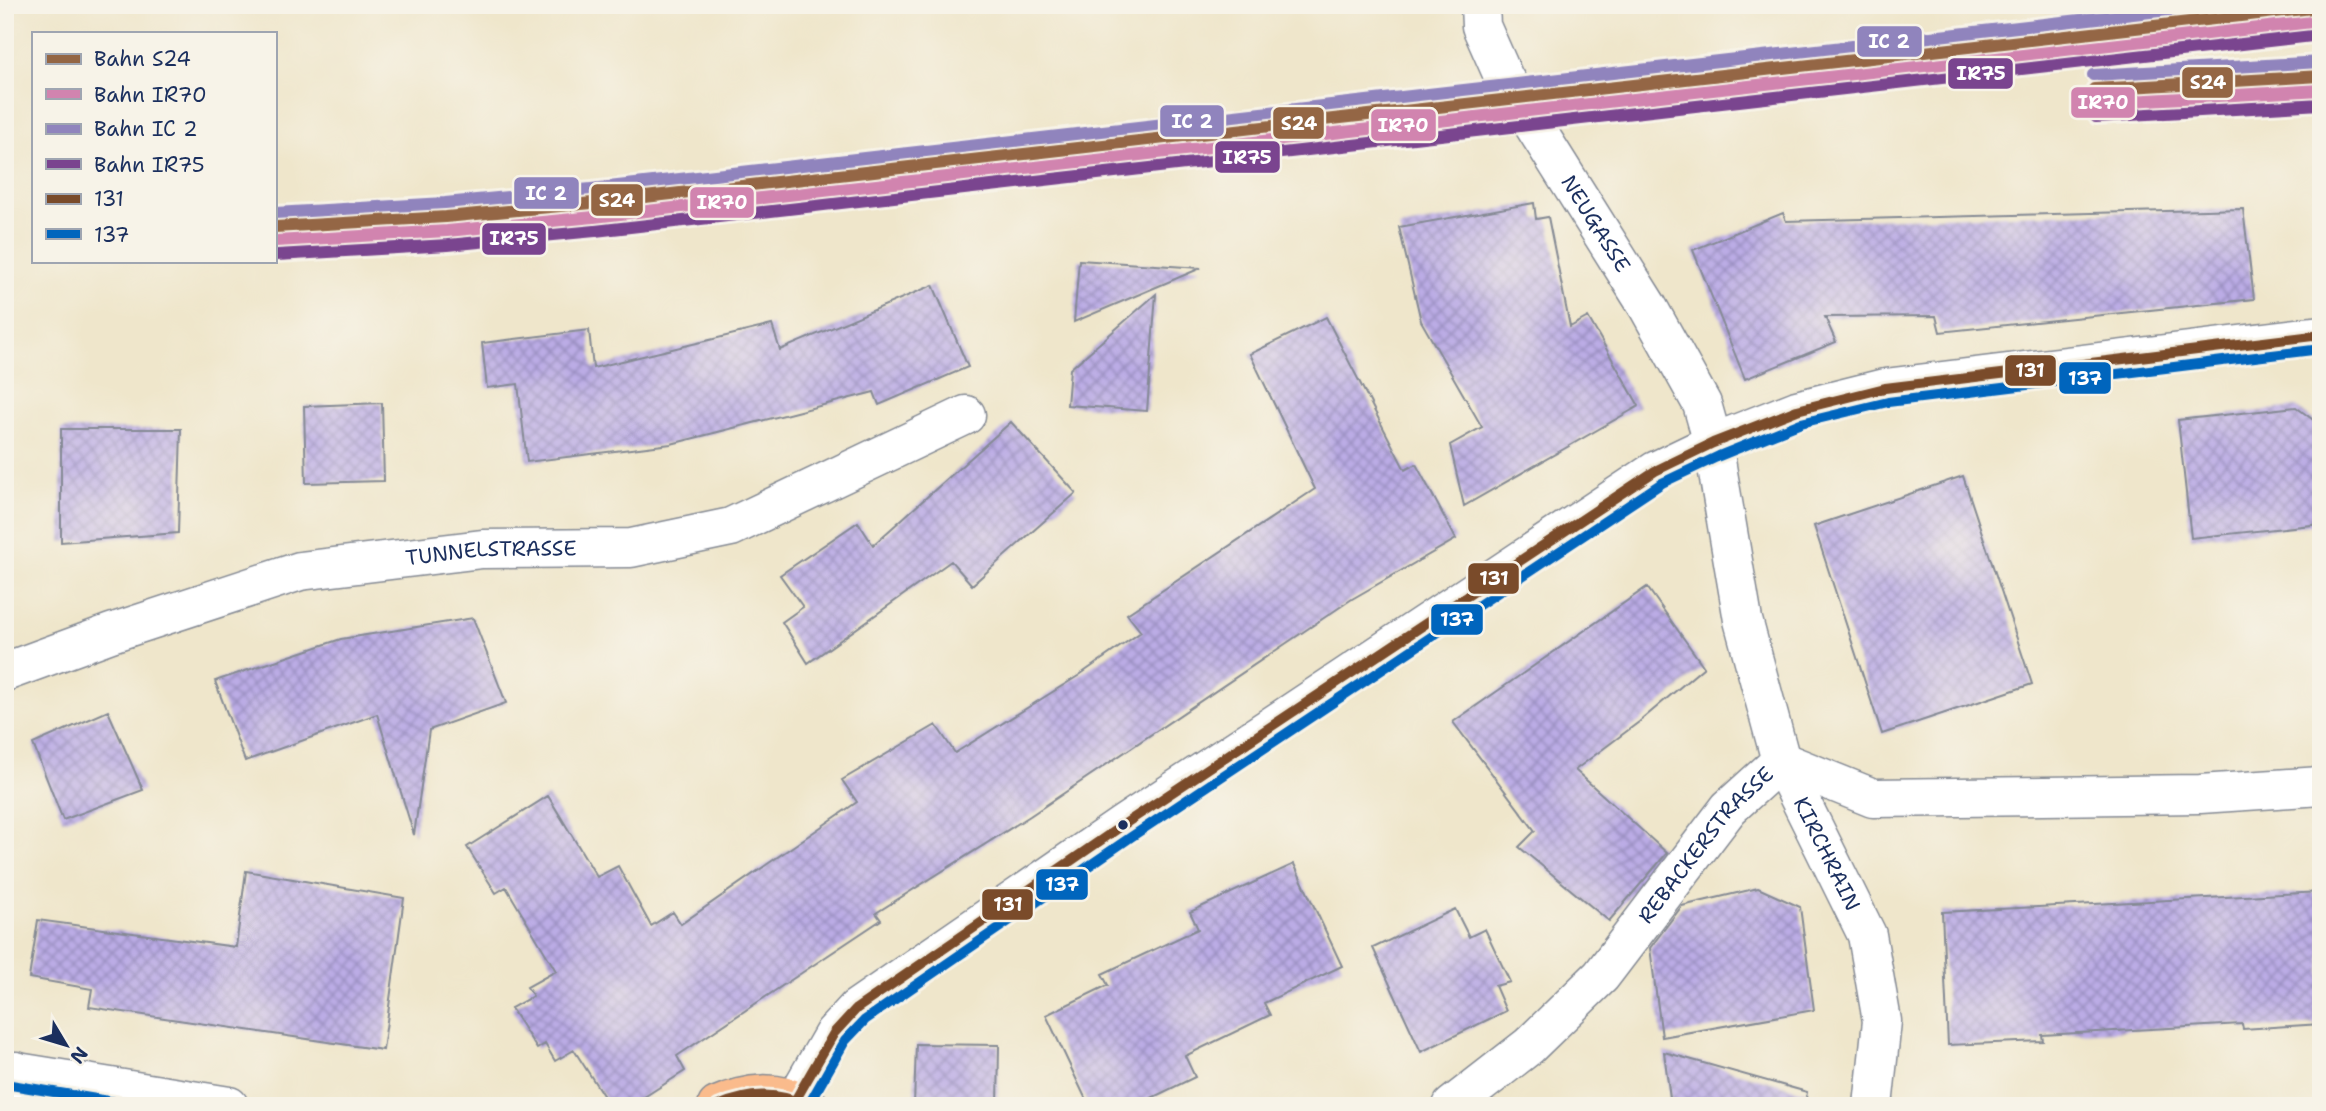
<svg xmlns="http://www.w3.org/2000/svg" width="2326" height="1111" font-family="'Shantell Sans',sans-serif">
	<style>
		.building { fill: url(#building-cross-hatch) }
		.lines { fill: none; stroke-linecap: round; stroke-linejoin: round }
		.minor-casing { stroke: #858a94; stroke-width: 41 }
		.major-casing { stroke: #858a94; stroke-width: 41 }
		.minor { stroke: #fff; stroke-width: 38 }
		.major { stroke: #fabb8c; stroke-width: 38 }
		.bus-1-casing { stroke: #f7f3e8; stroke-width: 16 }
		.bus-2-casing { stroke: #f7f3e8; stroke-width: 16 }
		.bus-1 { stroke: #7a4b2a; stroke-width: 10 }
		.bus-2 { stroke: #0065bd; stroke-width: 10 }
		.rail-1-casing { stroke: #f7f3e8; stroke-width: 18 }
		.rail-2-casing { stroke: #f7f3e8; stroke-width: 18 }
		.rail-3-casing { stroke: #f7f3e8; stroke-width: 18 }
		.rail-4-casing { stroke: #f7f3e8; stroke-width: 18 }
		.rail-1 { stroke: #946644; stroke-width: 12 }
		.rail-2 { stroke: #d184af; stroke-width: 12 }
		.rail-3 { stroke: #9084bd; stroke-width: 12 }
		.rail-4 { stroke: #7a448f; stroke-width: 12 }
		.bus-dot { fill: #1b2f5e; stroke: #f7f3e8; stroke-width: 2.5 }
		.labels { text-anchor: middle; stroke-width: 5; stroke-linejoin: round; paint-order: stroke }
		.street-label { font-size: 21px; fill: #1b2f5e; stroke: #f7f3e8 }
		.line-badge { stroke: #f7f3e8; stroke-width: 2.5 }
		.badge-label { font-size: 19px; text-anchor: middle; font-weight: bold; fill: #fff }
	</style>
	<defs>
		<pattern id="building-cross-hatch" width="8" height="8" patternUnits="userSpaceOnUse" patternTransform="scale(1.75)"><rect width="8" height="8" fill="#bbace5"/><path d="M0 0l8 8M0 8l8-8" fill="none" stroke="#978cbd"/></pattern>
	</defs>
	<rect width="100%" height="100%" fill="#f7f3e8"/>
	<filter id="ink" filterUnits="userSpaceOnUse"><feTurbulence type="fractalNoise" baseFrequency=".0143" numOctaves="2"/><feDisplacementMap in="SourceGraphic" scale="14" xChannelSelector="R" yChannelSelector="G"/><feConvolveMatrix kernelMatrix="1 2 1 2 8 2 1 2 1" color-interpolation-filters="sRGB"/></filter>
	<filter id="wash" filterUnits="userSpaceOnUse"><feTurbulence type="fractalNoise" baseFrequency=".00686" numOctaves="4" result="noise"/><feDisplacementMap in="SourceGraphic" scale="28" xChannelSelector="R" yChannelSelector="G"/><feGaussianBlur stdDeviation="1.57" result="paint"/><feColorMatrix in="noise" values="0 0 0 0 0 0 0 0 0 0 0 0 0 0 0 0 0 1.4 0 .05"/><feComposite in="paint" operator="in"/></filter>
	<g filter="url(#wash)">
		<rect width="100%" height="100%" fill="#efe6cb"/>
		<g id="blocks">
			<path class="building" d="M 1534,203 L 1536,219 L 1548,217 L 1570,327 L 1588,317 L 1639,406 L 1464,506 L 1450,445 L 1482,427 L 1421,321 L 1399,227 Z
				M 2243,209 L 2254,299 L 1940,332 L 1936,316 L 1825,317 L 1836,342 L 1745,379 L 1693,250 L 1783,213 L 1786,221 Z
				M 1079,260 L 1201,268 L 1074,322 Z
				M 933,285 L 968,367 L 879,405 L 874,392 L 671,444 L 527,462 L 518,384 L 487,388 L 482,343 L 589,330 L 593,368 L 772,325 L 780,350 Z
				M 1156,294 L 1147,411 L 1067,405 L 1070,369 Z
				M 1326,317 L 1405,470 L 1416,464 L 1456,539 L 1352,599 L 1030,816 L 876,913 L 881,920 L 677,1056 L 685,1071 L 630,1106 L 610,1106 L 574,1050 L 555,1061 L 545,1044 L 537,1049 L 511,1008 L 533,996 L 527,987 L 556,971 L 506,887 L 496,893 L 467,847 L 548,796 L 597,877 L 618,866 L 651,926 L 673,912 L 681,924 L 857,802 L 842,780 L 936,725 L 955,753 L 1078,676 L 1141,632 L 1127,614 L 1315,489 L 1250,354 Z
				M 382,403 L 384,481 L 306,483 L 304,406 Z
				M 2296,407 L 2316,422 L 2321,467 L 2321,524 L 2191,538 L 2178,420 Z
				M 1011,422 L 1076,493 L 972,585 L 951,561 L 808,663 L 782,622 L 803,607 L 780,575 L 858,522 L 873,545 Z
				M 61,429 L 181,429 L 178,533 L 61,542 Z
				M 1963,476 L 2032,684 L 1882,734 L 1814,526 Z
				M 1647,587 L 1704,667 L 1639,722 L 1575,770 L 1667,853 L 1609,921 L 1519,847 L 1535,831 L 1453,722 Z
				M 473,618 L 506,703 L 429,730 L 414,835 L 377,714 L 245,761 L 215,681 L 341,639 Z
				M 108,711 L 143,790 L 63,820 L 33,744 Z
				M 1294,864 L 1342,966 L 1264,1003 L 1270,1015 L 1185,1056 L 1195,1077 L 1135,1106 L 1089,1106 L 1046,1015 L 1108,985 L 1102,974 L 1198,929 L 1190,912 Z
				M 246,871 L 404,898 L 383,1050 L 89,1007 L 92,989 L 29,978 L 38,920 L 236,947 Z
				M 1758,888 L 1800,907 L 1814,1010 L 1662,1037 L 1650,948 L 1682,906 Z
				M 2321,892 L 2321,1024 L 2243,1029 L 2242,1024 L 2042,1035 L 2043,1041 L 1948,1045 L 1942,912 Z
				M 1455,909 L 1469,937 L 1485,929 L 1510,982 L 1495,986 L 1506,1011 L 1421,1052 L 1373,948 Z
				M 916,1044 L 999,1045 L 998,1106 L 914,1106 Z
				M 1664,1052 L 1807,1092 L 1805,1106 L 1671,1106 Z"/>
		</g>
	</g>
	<g filter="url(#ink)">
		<use href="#blocks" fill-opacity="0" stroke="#858a94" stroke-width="2"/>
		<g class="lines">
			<defs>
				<g id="minor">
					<path id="s1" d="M 1480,5 L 1481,26 L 1504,78 L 1648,307 L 1702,404 L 1713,443 L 1743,620 L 1781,761 L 1867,935 L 1882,1021 L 1873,1106"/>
					<path id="s2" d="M 5,672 L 111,633 L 300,571 L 482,549 L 631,548 L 731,527 L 966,415"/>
					<path d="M 5,1070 L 229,1106"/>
					<path d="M 796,1099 L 834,1033 L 856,1009 L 1123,825 L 1655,471 L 1713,443 L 1797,410 L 1885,388 L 2321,335"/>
					<path d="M 10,1106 L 16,1071"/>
					<path id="s3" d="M 1452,1106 L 1529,1046 L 1601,976 L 1729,808 L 1781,761 L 1873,798 L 2200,794 L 2321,786"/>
				</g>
				<path id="major" d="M 717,1106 C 748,1092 777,1089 809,1106"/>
			</defs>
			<use href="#minor" class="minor-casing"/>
			<use href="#major" class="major-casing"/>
			<use href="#minor" class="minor"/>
			<use href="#major" class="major"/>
			<defs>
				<path id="bus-1" d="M 796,1099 L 834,1033 L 856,1009 L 1123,825 L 1655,471 L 1713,443 L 1797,410 L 1885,388 L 2321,335
					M 718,1106 C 749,1093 777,1091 808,1106"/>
				<path id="bus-2" d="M 5,1084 L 139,1106
					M 808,1106 L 845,1041 L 865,1020 L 1131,837 L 1662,483 L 1719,456 L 1801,423 L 1888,402 L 2321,349"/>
			</defs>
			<use href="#bus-1" class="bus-1-casing"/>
			<use href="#bus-2" class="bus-2-casing"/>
			<use href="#bus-1" class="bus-1"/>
			<use href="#bus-2" class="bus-2"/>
			<defs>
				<path id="rail-1" d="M 2094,89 L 2321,76
					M 275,227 L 446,217 L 592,203 L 2321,7"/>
				<path id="rail-2" d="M 2095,103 L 2321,90
					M 276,241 L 447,231 L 594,217 L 2321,21"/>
				<path id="rail-3" d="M 2093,75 L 2320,62
					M 275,213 L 445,203 L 591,189 L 2212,5"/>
				<path id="rail-4" d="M 2096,117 L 2321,104
					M 277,255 L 448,245 L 595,231 L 2321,35"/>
			</defs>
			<use href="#rail-1" class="rail-1-casing"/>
			<use href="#rail-2" class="rail-2-casing"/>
			<use href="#rail-3" class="rail-3-casing"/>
			<use href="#rail-4" class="rail-4-casing"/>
			<use href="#rail-1" class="rail-1"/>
			<use href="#rail-2" class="rail-2"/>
			<use href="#rail-3" class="rail-3"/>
			<use href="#rail-4" class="rail-4"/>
		</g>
	</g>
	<circle class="bus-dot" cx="1123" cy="825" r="6"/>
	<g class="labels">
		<g class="street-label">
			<text dy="7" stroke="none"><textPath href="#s1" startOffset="250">NEUGASSE</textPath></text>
			<text dy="7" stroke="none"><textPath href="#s2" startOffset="504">TUNNELSTRASSE</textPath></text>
			<text dy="7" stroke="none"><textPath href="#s3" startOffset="366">REBACKERSTRASSE</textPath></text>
			<text dy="7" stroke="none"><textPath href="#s1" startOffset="929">KIRCHRAIN</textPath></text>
		</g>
	</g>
	<g class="line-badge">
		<rect x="1856" y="25" width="67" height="33" rx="7" fill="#9084bd"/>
		<rect x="1947" y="57" width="67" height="33" rx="7" fill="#7a448f"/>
		<rect x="2181" y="66" width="53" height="33" rx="7" fill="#946644"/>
		<rect x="2070" y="86" width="66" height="33" rx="7" fill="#d184af"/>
		<rect x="1159" y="104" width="66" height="34" rx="7" fill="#9084bd"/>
		<rect x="1272" y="106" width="53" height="34" rx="7" fill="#946644"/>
		<rect x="1370" y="108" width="67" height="34" rx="7" fill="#d184af"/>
		<rect x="1214" y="140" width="67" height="34" rx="7" fill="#7a448f"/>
		<rect x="513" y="176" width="67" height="34" rx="7" fill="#9084bd"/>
		<rect x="590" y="183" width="54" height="34" rx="7" fill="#946644"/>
		<rect x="689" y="186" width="66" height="33" rx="7" fill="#d184af"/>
		<rect x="481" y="222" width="66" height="34" rx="7" fill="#7a448f"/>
		<rect x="2004" y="354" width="53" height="33" rx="7" fill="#7a4b2a"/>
		<rect x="2058" y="361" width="54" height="34" rx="7" fill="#0065bd"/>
		<rect x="1467" y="562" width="53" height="33" rx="7" fill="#7a4b2a"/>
		<rect x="1430" y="603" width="54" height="33" rx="7" fill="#0065bd"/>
		<rect x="1035" y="868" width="54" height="33" rx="7" fill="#0065bd"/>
		<rect x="981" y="888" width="53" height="33" rx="7" fill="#7a4b2a"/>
	</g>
	<g class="badge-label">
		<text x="1889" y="48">IC 2</text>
		<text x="1981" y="80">IR75</text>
		<text x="2208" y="89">S24</text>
		<text x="2103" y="109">IR70</text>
		<text x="1192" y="128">IC 2</text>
		<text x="1299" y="130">S24</text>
		<text x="1403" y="132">IR70</text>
		<text x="1247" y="164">IR75</text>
		<text x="546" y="200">IC 2</text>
		<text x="617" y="207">S24</text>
		<text x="722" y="209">IR70</text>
		<text x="514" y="245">IR75</text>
		<text x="2030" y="377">131</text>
		<text x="2085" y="385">137</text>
		<text x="1494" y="585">131</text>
		<text x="1457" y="626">137</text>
		<text x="1062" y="891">137</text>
		<text x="1008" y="911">131</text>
	</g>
	<rect width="2326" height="1111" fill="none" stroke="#f7f3e8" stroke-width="28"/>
	<rect x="32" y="32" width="245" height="231" fill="#f7f3e8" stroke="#9fa5b1" stroke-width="2"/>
	<rect x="46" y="54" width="35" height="10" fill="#946644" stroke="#9fa5b1" stroke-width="2"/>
	<text x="94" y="66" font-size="21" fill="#1b2f5e">Bahn S24</text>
	<rect x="46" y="89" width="35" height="10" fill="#d184af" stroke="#9fa5b1" stroke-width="2"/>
	<text x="94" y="102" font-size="21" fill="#1b2f5e">Bahn IR70</text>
	<rect x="46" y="124" width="35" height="10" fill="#9084bd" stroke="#9fa5b1" stroke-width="2"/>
	<text x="94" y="136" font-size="21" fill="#1b2f5e">Bahn IC 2</text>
	<rect x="46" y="159" width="35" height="10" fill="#7a448f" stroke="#9fa5b1" stroke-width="2"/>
	<text x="94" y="172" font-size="21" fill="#1b2f5e">Bahn IR75</text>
	<rect x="46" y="194" width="35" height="10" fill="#7a4b2a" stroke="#9fa5b1" stroke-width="2"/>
	<text x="94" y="206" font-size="21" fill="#1b2f5e">131</text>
	<rect x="46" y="229" width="35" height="10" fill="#0065bd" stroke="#9fa5b1" stroke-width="2"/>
	<text x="94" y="242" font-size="21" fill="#1b2f5e">137</text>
	<g transform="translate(66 1045) rotate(128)" stroke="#f7f3e8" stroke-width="5" paint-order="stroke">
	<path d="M0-5L12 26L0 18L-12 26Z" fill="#1b2f5e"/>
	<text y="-10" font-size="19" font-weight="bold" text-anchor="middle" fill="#1b2f5e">N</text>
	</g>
</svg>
